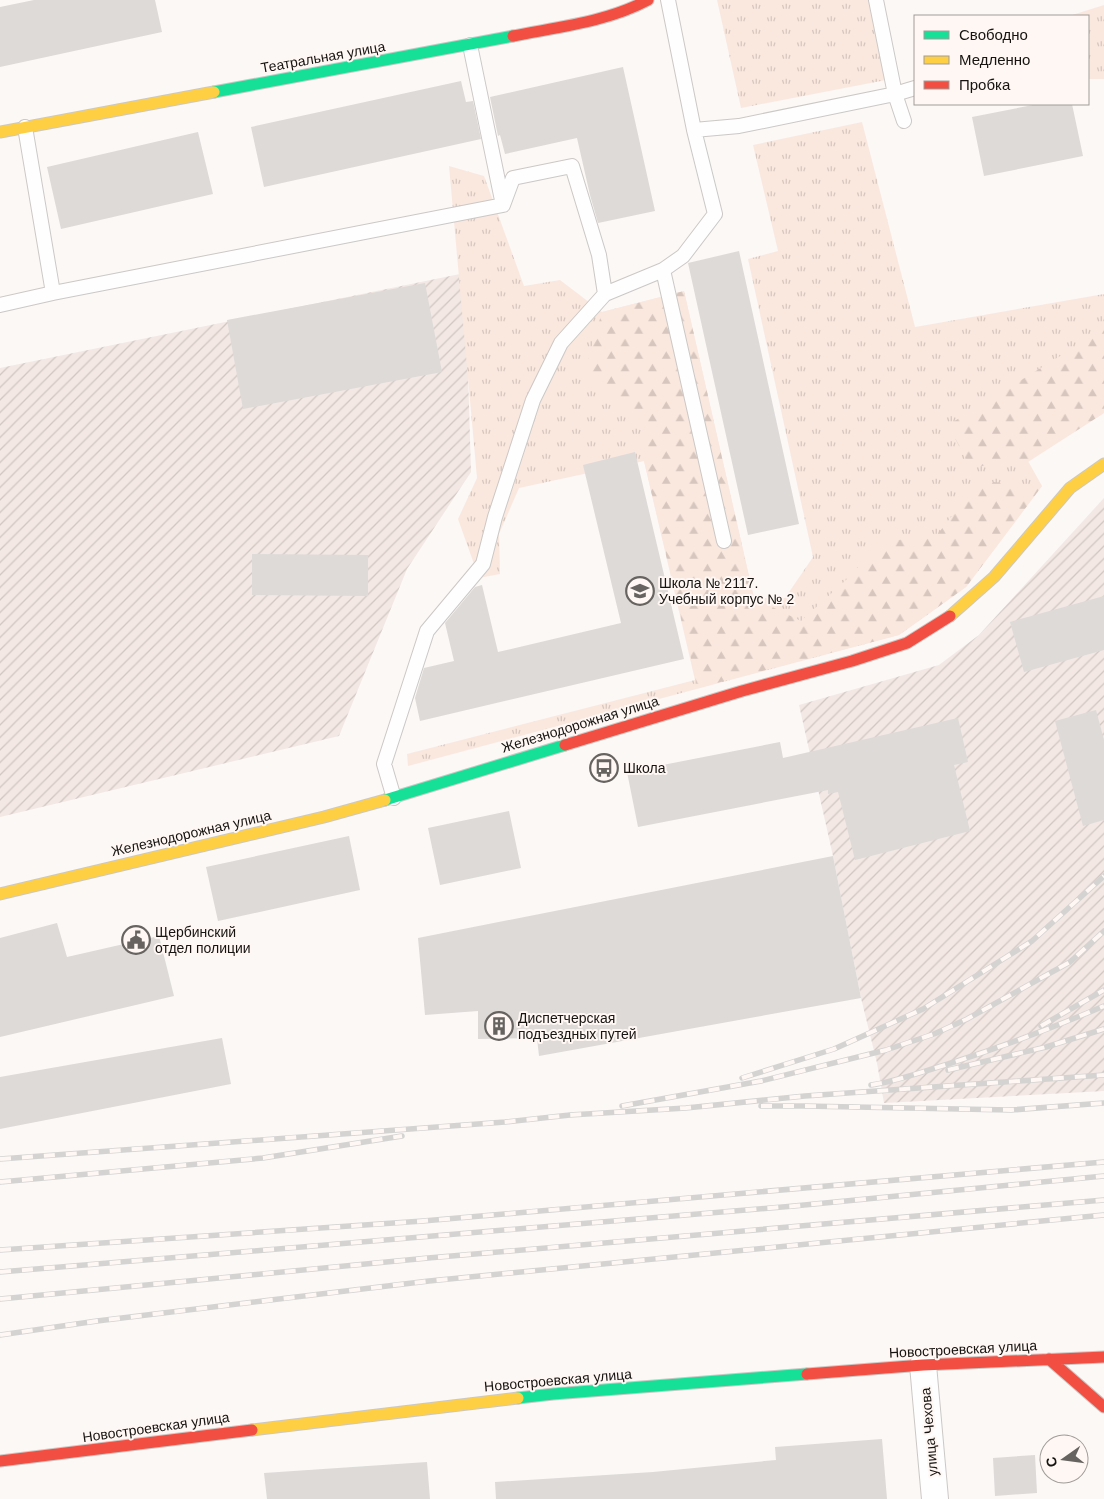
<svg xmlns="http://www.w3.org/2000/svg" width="1104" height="1499" font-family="Helvetica,sans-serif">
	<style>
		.industrial { fill: url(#industrial-furrows) }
		.grass { fill: url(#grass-tufts) }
		.forest { fill: url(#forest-firs) }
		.building { fill: #dddad8 }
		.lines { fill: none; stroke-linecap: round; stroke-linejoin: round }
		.lane-casing { stroke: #cbc8c6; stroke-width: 16 }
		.street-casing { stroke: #cbc8c6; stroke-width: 28 }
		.fast-casing { stroke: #cbc8c6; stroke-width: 13 }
		.slow-casing { stroke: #cbc8c6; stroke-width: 13 }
		.jam-casing { stroke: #cbc8c6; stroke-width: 13 }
		.lane { stroke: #fefefe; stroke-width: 14 }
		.street { stroke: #fefefe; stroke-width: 26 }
		.fast { stroke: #16e098; stroke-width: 11 }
		.slow { stroke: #ffcf43; stroke-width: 11 }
		.jam { stroke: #f24e42; stroke-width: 11 }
		.rail-casing { stroke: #d4d3d2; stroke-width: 5.5 }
		.rail { stroke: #fef7f3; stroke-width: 4; stroke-dasharray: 11; stroke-linecap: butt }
		.labels { text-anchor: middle; stroke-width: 4; stroke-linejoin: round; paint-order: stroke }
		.street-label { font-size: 14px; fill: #161311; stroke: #fef7f3 }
		.poi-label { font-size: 14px; fill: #161311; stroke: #fef7f3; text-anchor: start }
	</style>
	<defs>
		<pattern id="industrial-furrows" width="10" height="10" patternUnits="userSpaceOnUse" patternTransform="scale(1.25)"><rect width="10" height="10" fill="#f3e8e3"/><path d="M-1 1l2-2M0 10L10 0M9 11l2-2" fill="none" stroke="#d0c6c2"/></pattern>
		<pattern id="grass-tufts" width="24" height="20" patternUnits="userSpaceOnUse" patternTransform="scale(1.25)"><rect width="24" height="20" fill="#fae8df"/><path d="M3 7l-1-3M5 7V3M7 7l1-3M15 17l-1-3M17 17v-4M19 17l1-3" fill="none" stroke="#d6c6be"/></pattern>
		<pattern id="forest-firs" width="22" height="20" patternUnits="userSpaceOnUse" patternTransform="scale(1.25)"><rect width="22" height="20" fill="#fae8df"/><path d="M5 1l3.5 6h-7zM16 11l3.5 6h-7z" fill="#d6c6be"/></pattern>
	</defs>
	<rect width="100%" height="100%" fill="#fbf8f6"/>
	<path class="industrial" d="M 465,273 L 471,472 L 407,569 L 339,736 L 0,817 L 0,368 Z
		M 1104,498 L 1104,1091 L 884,1103 L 877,1063 L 861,998 L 833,856 L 799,705 L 939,665 L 979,635 Z"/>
	<path class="grass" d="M 717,0 L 871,0 L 886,80 L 741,108 Z
		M 1104,5 L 1104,79 L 1088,79 L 1088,16 L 1069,16 Z
		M 862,122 L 915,327 L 1104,294 L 1104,413 L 1028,461 L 1042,486 L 966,587 L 899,635 L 408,766 L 407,754 L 695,680 L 644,461 L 519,488 L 499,534 L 500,574 L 479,578 L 458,519 L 477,478 L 449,166 L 484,176 L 524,286 L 560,280 L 602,312 L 684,291 L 754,598 L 785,598 L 813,557 L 748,259 L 778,251 L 753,145 Z"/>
	<path class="forest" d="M 684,291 L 754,598 L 801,621 L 846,580 L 882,542 L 937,535 L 979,481 L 1042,486 L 966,587 L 899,635 L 698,688 L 644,461 L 647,429 L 584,372 L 602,312 Z
		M 1104,329 L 1104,413 L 1028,462 L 970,467 L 948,425 Z"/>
	<path class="building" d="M 34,0 L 155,0 L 162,32 L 0,67 L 0,7 Z
		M 623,67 L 655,211 L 598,223 L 590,195 L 577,138 L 505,154 L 500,135 L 498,136 L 490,97 Z
		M 461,81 L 466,102 L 473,101 L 481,139 L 264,187 L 251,127 Z
		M 1038,104 L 1072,104 L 1083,156 L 984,176 L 972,117 Z
		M 198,132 L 213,194 L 61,229 L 47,167 Z
		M 739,251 L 799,524 L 748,535 L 688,263 Z
		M 425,283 L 442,372 L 243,409 L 227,320 Z
		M 635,452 L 684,659 L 420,721 L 415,698 L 424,668 L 454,661 L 445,623 L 475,587 L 482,585 L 498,652 L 621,623 L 583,465 Z
		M 252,554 L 368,555 L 368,596 L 252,595 Z
		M 1104,596 L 1104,650 L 1024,672 L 1010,622 Z
		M 1096,710 L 1104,740 L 1104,820 L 1083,826 L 1055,721 Z
		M 958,718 L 968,762 L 954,765 L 970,831 L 855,860 L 838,792 L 828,794 L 828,790 L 638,827 L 627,772 L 780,742 L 783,758 Z
		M 509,811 L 521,868 L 440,885 L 428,828 Z
		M 349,836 L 360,890 L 218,921 L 206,867 Z
		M 833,856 L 861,998 L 539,1056 L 537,1038 L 478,1039 L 478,1011 L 425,1015 L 418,938 Z
		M 57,923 L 67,957 L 159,936 L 174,996 L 0,1037 L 0,938 Z
		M 222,1038 L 231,1084 L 0,1129 L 0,1077 Z
		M 882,1439 L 887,1499 L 496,1499 L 495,1482 L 653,1472 L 776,1460 L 775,1447 Z
		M 1035,1455 L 1037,1493 L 995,1496 L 993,1458 Z
		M 427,1462 L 430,1499 L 267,1499 L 264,1473 Z"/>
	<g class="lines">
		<defs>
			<path id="lane" d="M 668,0 L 694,130 L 739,126 L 895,94 L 876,0
				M 470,45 L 503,205
				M 904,121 L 895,94 L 915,88
				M 694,130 L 715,214 L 683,256 L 663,270 L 724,541
				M 53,293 L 503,205 L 513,178 L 572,166 L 599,255 L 605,294 L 561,343 L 533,400 L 495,517 L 483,564 L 427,631 L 384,764 L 394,798
				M 605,294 L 663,270
				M 0,305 L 53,293 L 25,127"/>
			<path id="street" d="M 923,1365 L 935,1499"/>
			<path id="fast" d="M 214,92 L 513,36
				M 385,800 L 565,745
				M 518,1398 L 553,1394 L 807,1374"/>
			<path id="slow" d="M 0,132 L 214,92
				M 950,616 L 994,577 L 1070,488 L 1104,464
				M 0,894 L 324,817 L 385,800
				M 252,1430 L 518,1398"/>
			<path id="jam" d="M 513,36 C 558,27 607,22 648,0
				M 565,745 L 742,691 L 852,661 L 907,643 L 950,616
				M 1049,1359 L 1104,1407
				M 807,1374 L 923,1365 L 1104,1357
				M 0,1461 L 252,1430"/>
		</defs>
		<use href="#lane" class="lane-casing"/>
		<use href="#street" class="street-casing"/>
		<use href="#fast" class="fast-casing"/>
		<use href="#slow" class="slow-casing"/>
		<use href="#jam" class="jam-casing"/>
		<use href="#lane" class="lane"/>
		<use href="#street" class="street"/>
		<use href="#fast" class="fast"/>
		<use href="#slow" class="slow"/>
		<use href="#jam" class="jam"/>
		<defs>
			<path id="rail" d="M 1041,1026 L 1104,990
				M 948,1070 L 1046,1047 L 1104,1029
				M 742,1078 L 834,1049 L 923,1009 L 1032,941 L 1104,876
				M 871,1085 C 897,1081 921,1072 945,1065 C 999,1048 1052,1028 1104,1006
				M 622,1106 L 761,1081 L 886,1050 L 934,1034 L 967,1019 L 1070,962 L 1104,931
				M 761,1106 L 803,1106 L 1011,1110 L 1104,1103
				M 0,1159 L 505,1122 L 570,1115 L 686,1108 L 805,1096 L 1104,1075
				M 0,1182 L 263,1158 L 402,1136
				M 0,1250 L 423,1221 L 1104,1162
				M 0,1272 L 794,1206 L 1104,1176
				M 0,1299 L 428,1258 L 1104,1200
				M 0,1335 L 97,1321 L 429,1281 L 1104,1215"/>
		</defs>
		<use href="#rail" class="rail-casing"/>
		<use href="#rail" class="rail"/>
	</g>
	<defs>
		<symbol id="school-ring" viewBox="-11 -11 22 22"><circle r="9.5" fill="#fef7f3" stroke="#666361" stroke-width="1.5"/><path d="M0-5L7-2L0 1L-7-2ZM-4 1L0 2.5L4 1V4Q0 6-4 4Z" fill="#666361"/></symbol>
		<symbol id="bus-ring" viewBox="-11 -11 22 22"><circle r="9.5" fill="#fef7f3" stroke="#666361" stroke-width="1.5"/><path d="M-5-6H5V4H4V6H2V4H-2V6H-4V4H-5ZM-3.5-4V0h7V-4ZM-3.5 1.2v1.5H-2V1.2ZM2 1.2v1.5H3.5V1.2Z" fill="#666361"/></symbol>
		<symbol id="civic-ring" viewBox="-11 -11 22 22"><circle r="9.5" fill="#fef7f3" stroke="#666361" stroke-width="1.5"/><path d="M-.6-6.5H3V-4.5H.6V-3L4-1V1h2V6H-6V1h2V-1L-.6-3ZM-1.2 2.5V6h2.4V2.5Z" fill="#666361"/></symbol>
		<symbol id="building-ring" viewBox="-11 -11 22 22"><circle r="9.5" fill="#fef7f3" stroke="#666361" stroke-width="1.5"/><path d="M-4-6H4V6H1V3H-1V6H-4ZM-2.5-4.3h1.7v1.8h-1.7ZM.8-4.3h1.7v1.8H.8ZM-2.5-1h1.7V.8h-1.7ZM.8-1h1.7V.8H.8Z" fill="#666361"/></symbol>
	</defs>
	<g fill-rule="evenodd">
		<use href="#school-ring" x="624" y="575" width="32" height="32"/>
		<use href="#bus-ring" x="588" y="752" width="32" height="32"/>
		<use href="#civic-ring" x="120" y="924" width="32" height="32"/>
		<use href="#building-ring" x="483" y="1010" width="32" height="32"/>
	</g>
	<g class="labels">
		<g class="street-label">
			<text transform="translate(323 57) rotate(-10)" y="5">Театральная улица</text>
			<text transform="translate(580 724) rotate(-17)" y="5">Железнодорожная улица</text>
			<text transform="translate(191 833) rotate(-13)" y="5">Железнодорожная улица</text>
			<text transform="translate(963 1349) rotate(-3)" y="5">Новостроевская улица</text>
			<text transform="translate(558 1380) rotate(-5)" y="5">Новостроевская улица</text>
			<text transform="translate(156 1427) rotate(-8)" y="5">Новостроевская улица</text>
			<text transform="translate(929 1432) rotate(-95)" y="5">улица Чехова</text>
		</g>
		<g class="poi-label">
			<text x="659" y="588">Школа № 2117.<tspan x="659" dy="16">Учебный корпус № 2</tspan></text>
			<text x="623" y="773">Школа</text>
			<text x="155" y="937">Щербинский<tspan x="155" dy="16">отдел полиции</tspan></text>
			<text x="518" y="1023">Диспетчерская<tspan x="518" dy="16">подъездных путей</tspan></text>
		</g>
	</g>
	<rect x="914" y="15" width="175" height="90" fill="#fef7f3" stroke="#a19c99"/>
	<rect x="924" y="31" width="25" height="8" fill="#16e098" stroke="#a19c99"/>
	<text x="959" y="40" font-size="15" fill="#161311">Свободно</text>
	<rect x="924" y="56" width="25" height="8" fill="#ffcf43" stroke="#a19c99"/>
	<text x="959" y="65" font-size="15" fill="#161311">Медленно</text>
	<rect x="924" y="81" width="25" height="8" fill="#f24e42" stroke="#a19c99"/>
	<text x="959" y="90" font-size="15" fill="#161311">Пробка</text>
	<g transform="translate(1064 1459) rotate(256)"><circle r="24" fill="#fef7f3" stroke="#a19c99"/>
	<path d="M0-4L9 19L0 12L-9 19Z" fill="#666361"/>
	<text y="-8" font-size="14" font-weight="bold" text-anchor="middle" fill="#161311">С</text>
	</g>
</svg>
